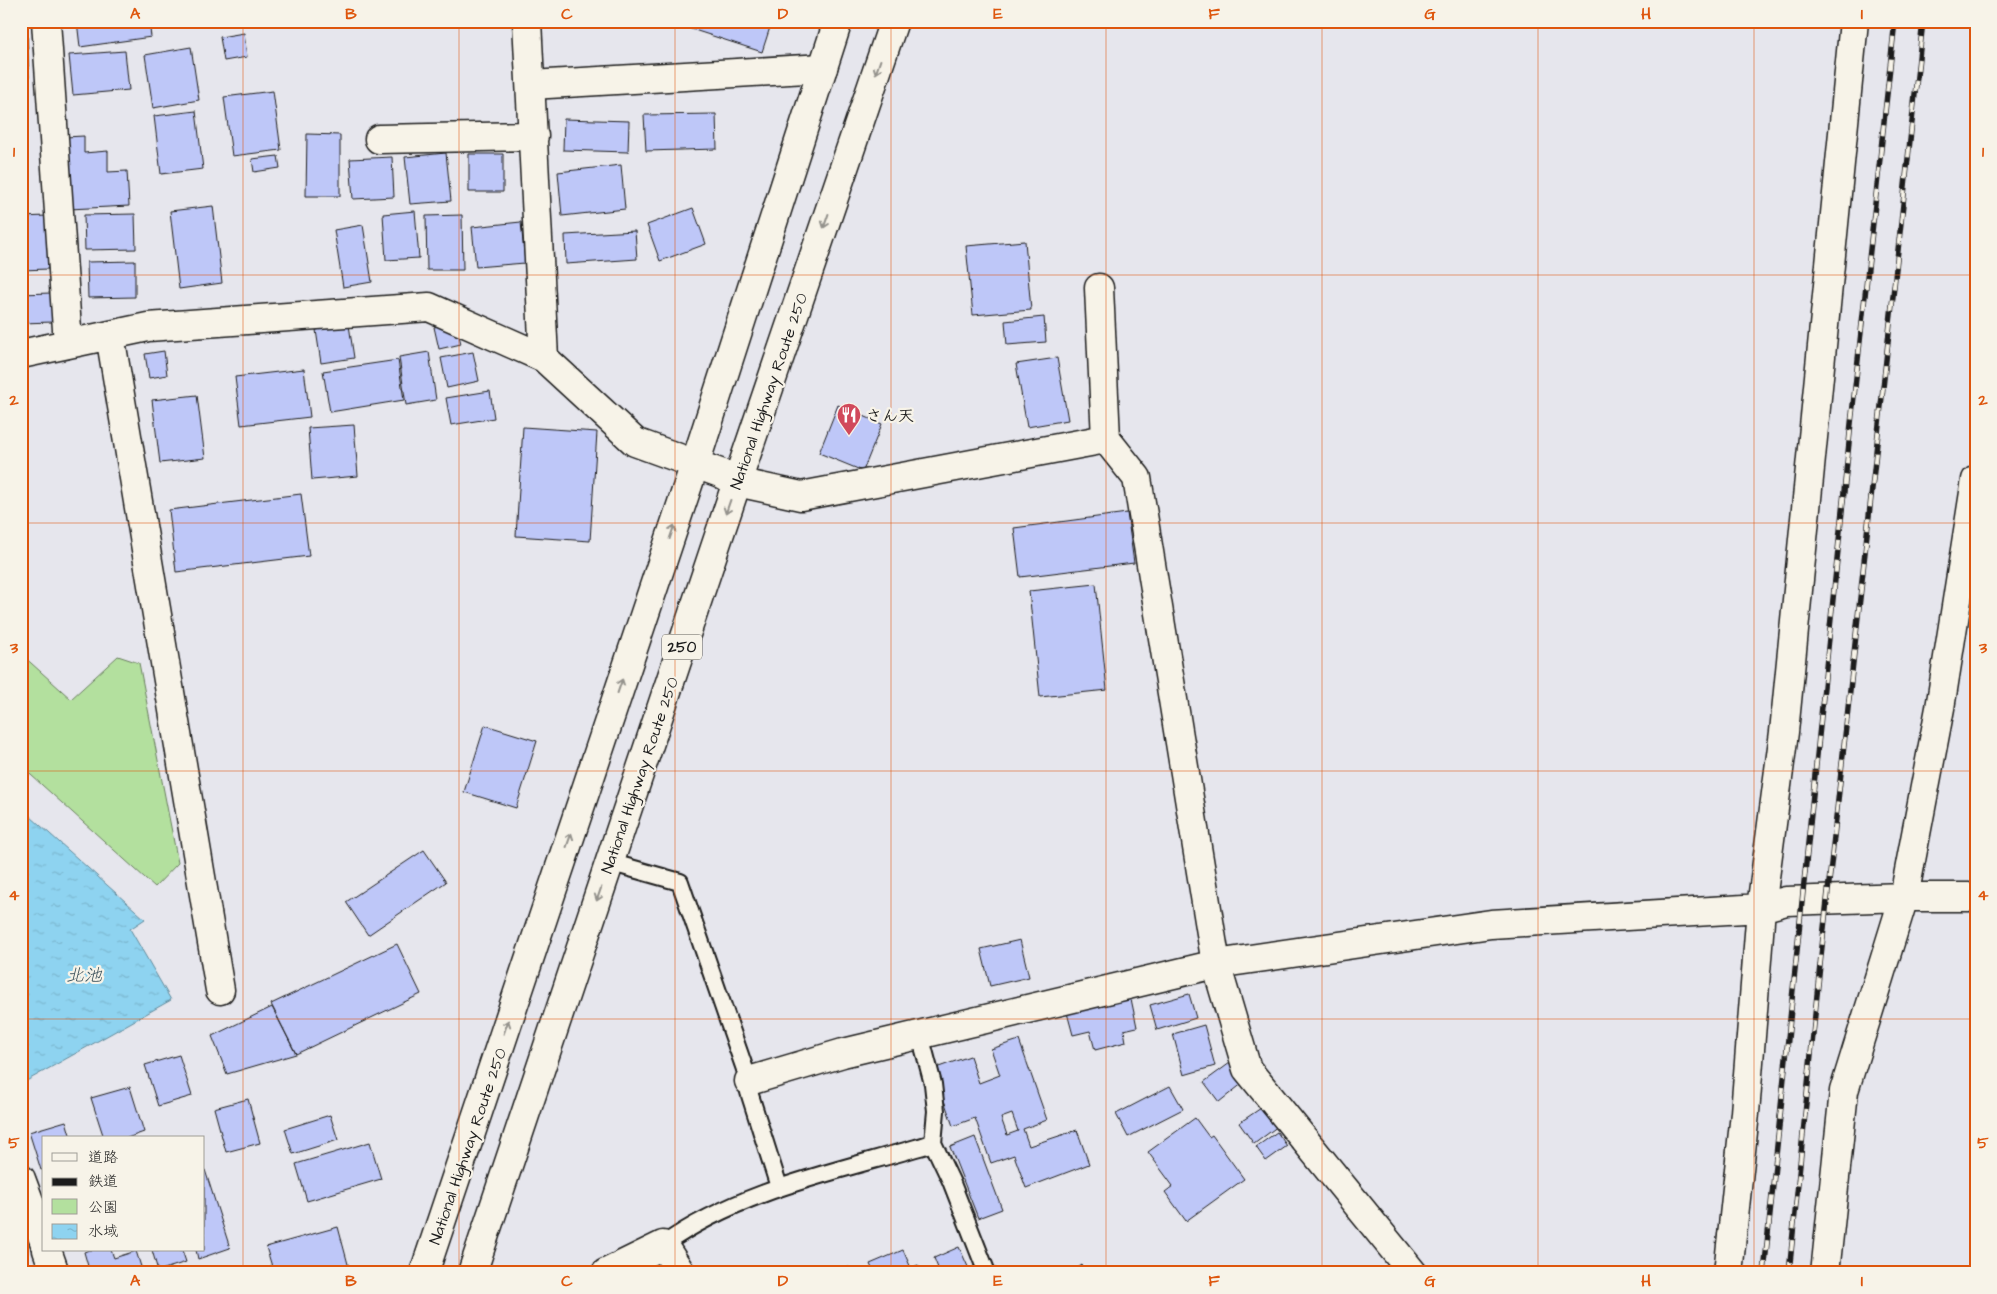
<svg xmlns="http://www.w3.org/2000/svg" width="1997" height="1294" font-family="'Architects Daughter','Klee One',sans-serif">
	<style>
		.green { fill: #b3e09e; stroke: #687e5d }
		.water { fill: url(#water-ripples); stroke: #608a9b }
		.building { fill: #bec7f8; stroke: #1c1c1c; fill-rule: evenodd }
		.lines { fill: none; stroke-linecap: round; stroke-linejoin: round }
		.lane-casing { stroke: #1c1c1c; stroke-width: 20 }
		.street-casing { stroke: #1c1c1c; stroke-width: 31 }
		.highway-casing { stroke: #1c1c1c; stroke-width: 31 }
		.lane { stroke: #f7f3e8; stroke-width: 16 }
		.street { stroke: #f7f3e8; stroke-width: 28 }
		.highway { stroke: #f7f3e8; stroke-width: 28 }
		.rail-casing { stroke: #1c1c1c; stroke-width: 5.5 }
		.rail { stroke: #f7f3e8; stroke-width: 4; stroke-dasharray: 11; stroke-linecap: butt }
		.oneway { stroke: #94928c }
		.grid { fill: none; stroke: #de560d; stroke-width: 1; stroke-opacity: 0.55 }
		.labels { text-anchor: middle; stroke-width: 4.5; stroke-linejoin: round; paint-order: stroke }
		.shield { fill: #f7f3e8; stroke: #5e5c59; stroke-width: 1 }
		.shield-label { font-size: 15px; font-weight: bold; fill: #1c1c1c }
		.street-label { font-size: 16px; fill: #1c1c1c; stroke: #f7f3e8 }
		.poi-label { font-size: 16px; font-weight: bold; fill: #1c1c1c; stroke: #f7f3e8; text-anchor: start }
		.water-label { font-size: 18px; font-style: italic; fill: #3e535c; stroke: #f7f3e8 }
		.neatline { fill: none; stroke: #de560d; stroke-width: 2 }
		.grid-label { font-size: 16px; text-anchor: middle; font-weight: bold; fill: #de560d }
	</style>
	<defs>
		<pattern id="water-ripples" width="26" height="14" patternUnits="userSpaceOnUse" patternTransform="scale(1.25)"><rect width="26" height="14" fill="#8ed3f0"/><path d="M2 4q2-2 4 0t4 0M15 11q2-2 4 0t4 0" fill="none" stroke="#7ab5cd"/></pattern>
	</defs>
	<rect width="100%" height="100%" fill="#e6e6ed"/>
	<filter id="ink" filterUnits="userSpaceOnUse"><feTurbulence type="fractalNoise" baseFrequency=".02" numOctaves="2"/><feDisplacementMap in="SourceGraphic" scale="10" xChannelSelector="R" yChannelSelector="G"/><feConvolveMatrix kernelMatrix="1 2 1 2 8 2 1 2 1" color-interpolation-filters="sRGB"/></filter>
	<g filter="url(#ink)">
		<path class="green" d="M 21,654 L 71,699 L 118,656 L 139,663 L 178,863 L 155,887 L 21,766 Z"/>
		<path class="water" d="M 21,808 L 145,919 L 130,929 L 171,1000 L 21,1084 Z"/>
		<path class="building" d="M 77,21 L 149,21 L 151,37 L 80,47 Z
			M 687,21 L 772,21 L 762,52 L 685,27 Z
			M 27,32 L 29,79 L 21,79 L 21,33 Z
			M 244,33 L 247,57 L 224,61 L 220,37 Z
			M 191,47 L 199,100 L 153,108 L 145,55 Z
			M 125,51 L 129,90 L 73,95 L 69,55 Z
			M 273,91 L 281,150 L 232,156 L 224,97 Z
			M 196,111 L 203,169 L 161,174 L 154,116 Z
			M 716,114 L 717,149 L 646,151 L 644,115 Z
			M 564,119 L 629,121 L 628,152 L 563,150 Z
			M 307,134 L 340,135 L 340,196 L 306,196 Z
			M 84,136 L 84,153 L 108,151 L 108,172 L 127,171 L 129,206 L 69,209 L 65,137 Z
			M 446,153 L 451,201 L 410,204 L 405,157 Z
			M 469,154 L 503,154 L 503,192 L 469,192 Z
			M 278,156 L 280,168 L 254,172 L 252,159 Z
			M 392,157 L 394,197 L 353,199 L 350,159 Z
			M 621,165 L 625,209 L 562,216 L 558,172 Z
			M 213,206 L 222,283 L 179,289 L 170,211 Z
			M 693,208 L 706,244 L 660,261 L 647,225 Z
			M 415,211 L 419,258 L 386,260 L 383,214 Z
			M 135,214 L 136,249 L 85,250 L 84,215 Z
			M 462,215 L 463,270 L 427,270 L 426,216 Z
			M 47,216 L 48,269 L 21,270 L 21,217 Z
			M 521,222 L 525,263 L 476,267 L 472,227 Z
			M 363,225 L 372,282 L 343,287 L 334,230 Z
			M 635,231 L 637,259 L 566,264 L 565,235 Z
			M 1025,241 L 1031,310 L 973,315 L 966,246 Z
			M 135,261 L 135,297 L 88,298 L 87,262 Z
			M 51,293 L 53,322 L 21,323 L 21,294 Z
			M 1044,317 L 1046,342 L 1007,345 L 1005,321 Z
			M 456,322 L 461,344 L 439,349 L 434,327 Z
			M 349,325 L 354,358 L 321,363 L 316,330 Z
			M 164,351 L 167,375 L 149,378 L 145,354 Z
			M 429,352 L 436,400 L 406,405 L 399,357 Z
			M 473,352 L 479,381 L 447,388 L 441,358 Z
			M 1057,358 L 1068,420 L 1027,427 L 1016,364 Z
			M 398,360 L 404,400 L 330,412 L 323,371 Z
			M 304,369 L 310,417 L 241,425 L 235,377 Z
			M 490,391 L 494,418 L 451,425 L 446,398 Z
			M 197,395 L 205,458 L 160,463 L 152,400 Z
			M 838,405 L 882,424 L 863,471 L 819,453 Z
			M 354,425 L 358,476 L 312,480 L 308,428 Z
			M 523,427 L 597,432 L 590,541 L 516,536 Z
			M 301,494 L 309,556 L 176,572 L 169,510 Z
			M 1127,513 L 1134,563 L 1020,577 L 1014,528 Z
			M 1096,584 L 1107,690 L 1040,697 L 1029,591 Z
			M 485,725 L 537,741 L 516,808 L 464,792 Z
			M 424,850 L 446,882 L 368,935 L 346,902 Z
			M 1020,940 L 1029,977 L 990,986 L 981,949 Z
			M 397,944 L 421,994 L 296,1054 L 271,1004 Z
			M 1130,994 L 1137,1027 L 1124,1030 L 1126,1042 L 1095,1050 L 1090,1031 L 1073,1035 L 1066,1009 Z
			M 1189,994 L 1196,1018 L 1157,1030 L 1150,1005 Z
			M 272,1007 L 296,1054 L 227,1074 L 212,1036 Z
			M 1204,1025 L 1215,1066 L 1184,1075 L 1173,1034 Z
			M 1019,1040 L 1047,1120 L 1023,1129 L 1029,1146 L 1077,1130 L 1089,1164 L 1026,1188 L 1014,1155 L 991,1163 L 975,1118 L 953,1126 L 933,1069 L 970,1056 L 979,1083 L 1000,1075 L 991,1049 ZM 1012,1114 L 1018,1131 L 1007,1135 L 1001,1118 Z
			M 179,1055 L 192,1096 L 158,1106 L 145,1065 Z
			M 1234,1060 L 1248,1079 L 1219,1102 L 1204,1082 Z
			M 1170,1086 L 1183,1109 L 1128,1137 L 1116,1114 Z
			M 130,1087 L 144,1132 L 127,1138 L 104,1138 L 91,1098 Z
			M 248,1099 L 260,1143 L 226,1152 L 214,1108 Z
			M 1264,1106 L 1278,1126 L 1254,1144 L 1239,1123 Z
			M 330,1115 L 338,1140 L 293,1154 L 285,1129 Z
			M 1195,1118 L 1209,1137 L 1212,1135 L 1244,1179 L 1186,1221 L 1165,1192 L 1173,1186 L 1148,1152 Z
			M 66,1121 L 71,1138 L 44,1138 L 44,1169 L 41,1170 L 29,1132 Z
			M 1277,1132 L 1287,1146 L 1266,1161 L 1256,1147 Z
			M 975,1137 L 1002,1209 L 978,1218 L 950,1147 Z
			M 370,1142 L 381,1179 L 307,1201 L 296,1164 Z
			M 204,1170 L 205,1170 L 230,1248 L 198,1259 L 196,1250 L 204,1250 Z
			M 338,1227 L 349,1268 L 330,1273 L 274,1273 L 266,1247 Z
			M 959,1247 L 969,1269 L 979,1264 L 982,1273 L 940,1273 L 934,1258 Z
			M 89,1250 L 111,1250 L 114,1258 L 136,1251 L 143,1273 L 90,1273 L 84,1252 Z
			M 152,1250 L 182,1250 L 186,1262 L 158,1271 Z
			M 903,1250 L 911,1268 L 918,1265 L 922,1273 L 874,1273 L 870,1264 Z
			M 1082,1265 L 1087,1273 L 1070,1273 Z
			M 849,1267 L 851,1273 L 836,1273 Z"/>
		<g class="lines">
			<defs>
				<path id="lane" d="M 609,862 L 680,882 L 749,1081 L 749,1092 L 779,1187
					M 920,1035 L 933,1084 L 936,1111 L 933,1143 L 951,1181 L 987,1273
					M 663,1245 C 743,1188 841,1171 933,1143"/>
				<path id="street" d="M 46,21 L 68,344
					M 527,21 L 544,358
					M 531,85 L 823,68
					M 379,139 L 534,136
					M 1099,288 L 1106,439
					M 110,335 L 220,990
					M 21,354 L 148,327 L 429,307 L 544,358 L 635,442 L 720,473 L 737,482 L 801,496 L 1106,439 L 1137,478 L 1216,964 L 1247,1069 L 1413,1273
					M 749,1081 L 843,1053 L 1216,964 L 1491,924 L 1761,908 L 1786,901 L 1904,897 L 1976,897
					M 21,1179 L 44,1241
					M 47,1250 L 55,1273
					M 606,1273 L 663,1245 L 681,1273
					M 1728,1273 L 1745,1113 L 1761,908 L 1784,732 L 1854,21
					M 1825,1273 L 1844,1091 L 1904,897 L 1940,708 L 1976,480"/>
				<path id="highway" d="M 424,1273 L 695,464 L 838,21
					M 472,1273 L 737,482 L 894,21"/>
			</defs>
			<use href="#lane" class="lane-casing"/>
			<use href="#street" class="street-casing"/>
			<use href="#highway" class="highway-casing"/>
			<use href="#lane" class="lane"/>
			<use href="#street" class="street"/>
			<use href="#highway" class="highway"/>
			<defs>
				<path id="rail" d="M 1764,1273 L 1850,433 L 1895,21
					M 1789,1273 L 1820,965 L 1923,21"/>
			</defs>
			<use href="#rail" class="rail-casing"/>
			<use href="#rail" class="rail"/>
		</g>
		<defs><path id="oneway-shaft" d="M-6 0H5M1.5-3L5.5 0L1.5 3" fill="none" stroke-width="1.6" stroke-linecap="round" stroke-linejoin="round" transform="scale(1.25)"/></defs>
		<g class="oneway">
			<use href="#oneway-shaft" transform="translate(878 67) rotate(109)"/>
			<use href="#oneway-shaft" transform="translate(826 221) rotate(109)"/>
			<use href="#oneway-shaft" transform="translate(728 507) rotate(109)"/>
			<use href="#oneway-shaft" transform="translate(672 532) rotate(-71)"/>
			<use href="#oneway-shaft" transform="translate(620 686) rotate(-71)"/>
			<use href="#oneway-shaft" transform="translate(569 840) rotate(-71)"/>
			<use href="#oneway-shaft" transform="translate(599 894) rotate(109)"/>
			<use href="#oneway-shaft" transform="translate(506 1027) rotate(-71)"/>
		</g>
	</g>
	<path class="grid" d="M 243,21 L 243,1273M 459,21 L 459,1273M 675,21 L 675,1273M 891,21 L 891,1273M 1106,21 L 1106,1273M 1322,21 L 1322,1273M 1538,21 L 1538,1273M 1754,21 L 1754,1273M 21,275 L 1976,275M 21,523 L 1976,523M 21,771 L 1976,771M 21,1019 L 1976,1019"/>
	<defs>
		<symbol id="restaurant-pin" viewBox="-11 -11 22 30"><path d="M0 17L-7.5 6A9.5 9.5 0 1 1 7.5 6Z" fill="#d1495b" stroke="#f7f3e8"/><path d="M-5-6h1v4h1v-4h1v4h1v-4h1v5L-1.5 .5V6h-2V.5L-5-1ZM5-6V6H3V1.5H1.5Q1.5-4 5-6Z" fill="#fff"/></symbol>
	</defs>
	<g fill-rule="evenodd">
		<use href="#restaurant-pin" x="835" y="401" width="28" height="38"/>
	</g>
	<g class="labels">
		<rect class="shield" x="662" y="634.5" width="40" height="25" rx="4"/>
		<g class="shield-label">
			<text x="682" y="652">250</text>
		</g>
		<g class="street-label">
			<text transform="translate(768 391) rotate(-71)" y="6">National Highway Route 250</text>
			<text transform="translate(639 775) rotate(-71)" y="6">National Highway Route 250</text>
			<text transform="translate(467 1146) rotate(-71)" y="6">National Highway Route 250</text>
		</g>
		<g class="poi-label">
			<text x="866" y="421">さん天</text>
		</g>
		<g class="water-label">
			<text x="84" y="981">北池</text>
		</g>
	</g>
	<rect width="1997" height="1294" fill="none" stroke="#f7f3e8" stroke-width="55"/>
	<rect x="42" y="1136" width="162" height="115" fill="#f7f3e8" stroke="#9f9d96"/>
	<rect x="52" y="1153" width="25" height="8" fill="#f7f3e8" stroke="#9f9d96"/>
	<text x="88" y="1162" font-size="15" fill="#1c1c1c">道路</text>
	<rect x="52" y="1178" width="25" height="8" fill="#1c1c1c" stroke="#9f9d96"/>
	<text x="88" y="1186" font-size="15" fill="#1c1c1c">鉄道</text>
	<rect x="52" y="1199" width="25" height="15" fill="#b3e09e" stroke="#9f9d96"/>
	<text x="88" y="1212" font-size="15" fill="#1c1c1c">公園</text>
	<rect x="52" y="1224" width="25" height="15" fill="url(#water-ripples)" stroke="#9f9d96"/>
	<text x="88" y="1236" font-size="15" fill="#1c1c1c">水域</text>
	<rect x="28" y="28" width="1942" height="1238" class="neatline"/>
	<g class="grid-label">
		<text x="135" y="19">A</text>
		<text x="351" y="19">B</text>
		<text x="567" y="19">C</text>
		<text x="783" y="19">D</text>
		<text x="998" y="19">E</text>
		<text x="1214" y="19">F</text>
		<text x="1430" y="19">G</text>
		<text x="1646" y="19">H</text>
		<text x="1862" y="19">I</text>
		<text x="14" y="157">1</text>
		<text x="1983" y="157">1</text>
		<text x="14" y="405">2</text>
		<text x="1983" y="405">2</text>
		<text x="14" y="653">3</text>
		<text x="1983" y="653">3</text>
		<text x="14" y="900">4</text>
		<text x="1983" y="900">4</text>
		<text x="14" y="1148">5</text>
		<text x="1983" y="1148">5</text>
		<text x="135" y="1286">A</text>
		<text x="351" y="1286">B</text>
		<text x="567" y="1286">C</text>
		<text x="783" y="1286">D</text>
		<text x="998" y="1286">E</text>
		<text x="1214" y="1286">F</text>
		<text x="1430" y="1286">G</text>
		<text x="1646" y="1286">H</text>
		<text x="1862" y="1286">I</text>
	</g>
</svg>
